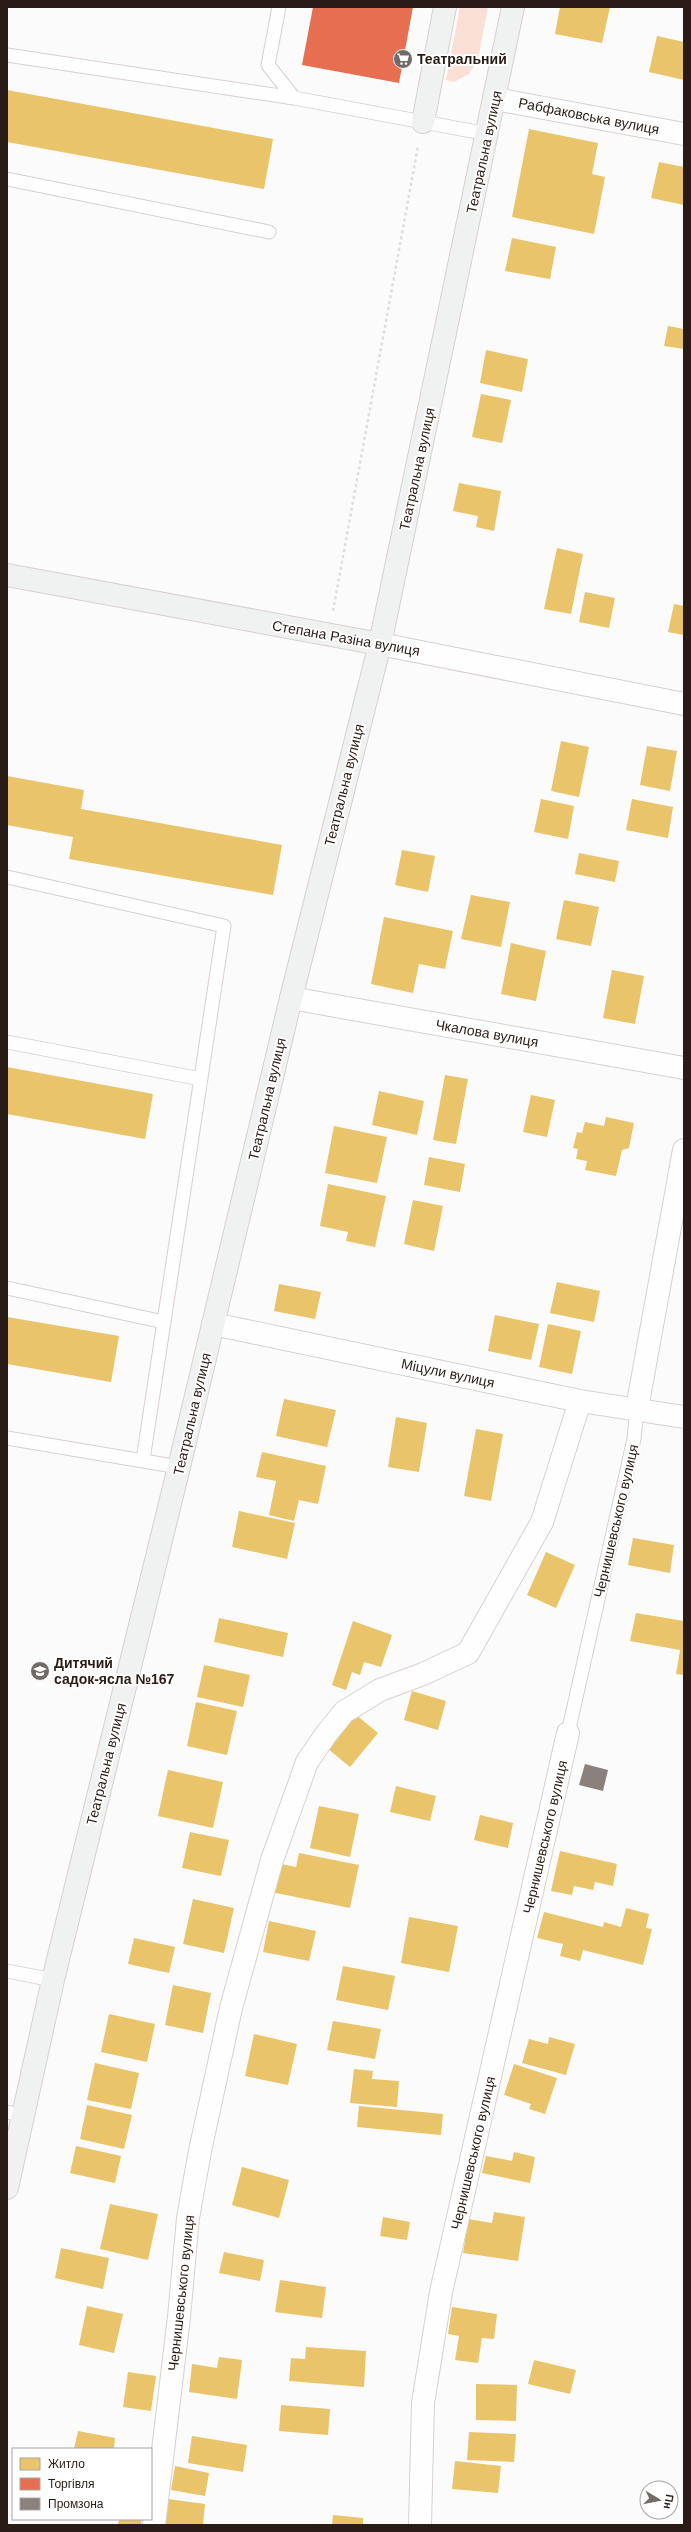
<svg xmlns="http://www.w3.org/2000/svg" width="691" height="2532" font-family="Helvetica,sans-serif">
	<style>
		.green { fill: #fae0d4 }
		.homes { fill: #e9c46a }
		.shops { fill: #e76f51 }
		.industry { fill: #8a817c }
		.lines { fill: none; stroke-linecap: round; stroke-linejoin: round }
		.lane-casing { stroke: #d8d1ce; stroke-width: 15 }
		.street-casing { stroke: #d8d1ce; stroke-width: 24 }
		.secondary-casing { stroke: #d8d1ce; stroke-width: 24 }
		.path { stroke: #dfdedd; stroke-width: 2.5; stroke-dasharray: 3 3; stroke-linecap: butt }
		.lane { stroke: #fefefe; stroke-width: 13 }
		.street { stroke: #fefefe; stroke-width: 22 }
		.secondary { stroke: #eff2f1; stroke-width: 22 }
		.labels { text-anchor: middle; stroke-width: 4; stroke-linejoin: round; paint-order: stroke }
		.poi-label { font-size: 14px; font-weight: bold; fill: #291c16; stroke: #fff; text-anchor: start }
		.street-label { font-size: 14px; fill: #291c16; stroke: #fff }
	</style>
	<rect width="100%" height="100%" fill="#fbfbfb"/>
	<path class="green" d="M 460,7 L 488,7 L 478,59 L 469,74 L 454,82 L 446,80 Z"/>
	<path class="homes" d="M 560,7 L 610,7 L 602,43 L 555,34 Z
		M 657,36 L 684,42 L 684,80 L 649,72 Z
		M 7,90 L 273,139 L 264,189 L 7,142 Z
		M 529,129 L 598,143 L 592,174 L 605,177 L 594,234 L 512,217 Z
		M 659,162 L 684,167 L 684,205 L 651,198 Z
		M 512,238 L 556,247 L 550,279 L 505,271 Z
		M 668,326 L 684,329 L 684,349 L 664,346 Z
		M 486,350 L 528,359 L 522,392 L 480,383 Z
		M 481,394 L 511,400 L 502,443 L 472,437 Z
		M 459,483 L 501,491 L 494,531 L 476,527 L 478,516 L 453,511 Z
		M 557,548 L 583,554 L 571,614 L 544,609 Z
		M 585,592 L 615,598 L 609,628 L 579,622 Z
		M 674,604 L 684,606 L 684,635 L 668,632 Z
		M 561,741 L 589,747 L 579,797 L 551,791 Z
		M 647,746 L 677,751 L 670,791 L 640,785 Z
		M 7,776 L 84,790 L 81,809 L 282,845 L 273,895 L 69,859 L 73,837 L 7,825 Z
		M 541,799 L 574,806 L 568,839 L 534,832 Z
		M 632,799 L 673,807 L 668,838 L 626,830 Z
		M 402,850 L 435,856 L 428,892 L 395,885 Z
		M 579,853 L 619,861 L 615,882 L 575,874 Z
		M 471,895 L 510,902 L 501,947 L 461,939 Z
		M 564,900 L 599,907 L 591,946 L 556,939 Z
		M 384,917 L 453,931 L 445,969 L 419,964 L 413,993 L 371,984 Z
		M 511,943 L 546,951 L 536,1001 L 501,994 Z
		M 612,970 L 644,976 L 635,1024 L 603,1018 Z
		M 7,1067 L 153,1094 L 145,1139 L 7,1114 Z
		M 445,1075 L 468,1079 L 456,1144 L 433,1140 Z
		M 379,1091 L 424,1101 L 417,1135 L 372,1125 Z
		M 531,1095 L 555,1100 L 547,1137 L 523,1132 Z
		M 606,1117 L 634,1123 L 629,1148 L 622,1150 L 616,1176 L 585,1170 L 587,1161 L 576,1159 L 578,1149 L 573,1148 L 577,1132 L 582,1133 L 585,1122 L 604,1126 Z
		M 334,1126 L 387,1137 L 377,1183 L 325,1173 Z
		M 429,1157 L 465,1164 L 460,1192 L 424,1185 Z
		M 328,1184 L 386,1196 L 375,1247 L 346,1241 L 348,1232 L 320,1226 Z
		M 413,1200 L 443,1206 L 434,1251 L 404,1244 Z
		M 557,1282 L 600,1291 L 594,1322 L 550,1313 Z
		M 279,1284 L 321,1292 L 315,1319 L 274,1311 Z
		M 495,1315 L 539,1324 L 531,1360 L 488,1351 Z
		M 7,1317 L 119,1336 L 111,1382 L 7,1364 Z
		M 548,1324 L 581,1331 L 572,1374 L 539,1367 Z
		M 284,1399 L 336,1410 L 327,1447 L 276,1436 Z
		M 396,1417 L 427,1423 L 419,1472 L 388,1467 Z
		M 476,1429 L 503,1434 L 491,1501 L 464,1496 Z
		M 262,1452 L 326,1466 L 318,1504 L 299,1500 L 294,1521 L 269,1515 L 276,1481 L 256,1477 Z
		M 239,1511 L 295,1523 L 287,1559 L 232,1547 Z
		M 633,1538 L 674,1545 L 670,1573 L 628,1565 Z
		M 546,1552 L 575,1565 L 556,1608 L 527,1595 Z
		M 636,1613 L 684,1621 L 684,1675 L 676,1674 L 680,1650 L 630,1641 Z
		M 219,1618 L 288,1633 L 283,1657 L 214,1642 Z
		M 353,1621 L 392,1635 L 381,1667 L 364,1662 L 360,1675 L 352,1672 L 346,1690 L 332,1685 Z
		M 204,1665 L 250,1675 L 243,1707 L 197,1697 Z
		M 412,1691 L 446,1701 L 438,1730 L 404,1720 Z
		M 196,1702 L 237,1711 L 227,1755 L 187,1746 Z
		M 355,1714 L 378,1733 L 350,1767 L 327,1748 Z
		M 168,1770 L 223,1782 L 213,1828 L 158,1816 Z
		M 396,1786 L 436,1796 L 430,1821 L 390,1812 Z
		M 319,1806 L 359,1814 L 350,1857 L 310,1848 Z
		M 480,1815 L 513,1823 L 508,1848 L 474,1840 Z
		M 190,1832 L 229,1840 L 221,1876 L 182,1868 Z
		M 560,1851 L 617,1864 L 613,1886 L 595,1882 L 593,1890 L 574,1886 L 572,1895 L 551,1891 Z
		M 299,1853 L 359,1865 L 350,1908 L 271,1892 L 277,1863 L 296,1867 Z
		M 193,1899 L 234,1908 L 224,1953 L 183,1944 Z
		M 626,1908 L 649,1914 L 646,1928 L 652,1929 L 643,1965 L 583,1950 L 580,1961 L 560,1956 L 563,1944 L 537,1938 L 544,1912 L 603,1927 L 604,1922 L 621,1927 Z
		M 409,1917 L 458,1926 L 449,1972 L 401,1963 Z
		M 269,1921 L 316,1931 L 309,1961 L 263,1952 Z
		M 134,1938 L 175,1947 L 169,1973 L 128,1964 Z
		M 343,1966 L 395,1976 L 388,2010 L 336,2000 Z
		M 173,1985 L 211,1993 L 203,2033 L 165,2025 Z
		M 109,2014 L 155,2024 L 147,2062 L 101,2052 Z
		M 333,2021 L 381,2029 L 375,2059 L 327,2050 Z
		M 254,2034 L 297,2044 L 288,2085 L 245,2076 Z
		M 549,2037 L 575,2044 L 566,2075 L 522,2063 L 529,2039 L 548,2044 Z
		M 95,2063 L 139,2073 L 131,2109 L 87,2100 Z
		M 514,2064 L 557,2078 L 545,2114 L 529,2109 L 531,2104 L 504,2095 Z
		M 354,2069 L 373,2071 L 372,2079 L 399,2081 L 397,2107 L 350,2103 Z
		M 87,2105 L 132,2115 L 124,2149 L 80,2139 Z
		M 359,2106 L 443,2114 L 441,2135 L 357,2127 Z
		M 76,2146 L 121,2156 L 115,2183 L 70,2173 Z
		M 514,2152 L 535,2157 L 530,2183 L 482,2173 L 486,2156 L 512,2161 Z
		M 242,2167 L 289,2180 L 279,2218 L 232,2205 Z
		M 110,2204 L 158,2214 L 148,2260 L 100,2249 Z
		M 494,2212 L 525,2217 L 518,2261 L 463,2253 L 468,2219 L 492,2223 Z
		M 383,2217 L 410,2222 L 407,2240 L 380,2236 Z
		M 61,2248 L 109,2258 L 103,2289 L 55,2278 Z
		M 224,2252 L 264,2260 L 260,2281 L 219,2273 Z
		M 280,2280 L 326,2287 L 322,2318 L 275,2312 Z
		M 87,2306 L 123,2314 L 114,2353 L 79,2345 Z
		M 452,2307 L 497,2314 L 494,2339 L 482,2338 L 478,2363 L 455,2360 L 459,2336 L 448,2334 Z
		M 306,2347 L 366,2351 L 364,2387 L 289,2381 L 291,2358 L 305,2359 Z
		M 219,2357 L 242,2360 L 237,2399 L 189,2392 L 192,2364 L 217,2368 Z
		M 534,2360 L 576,2370 L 570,2394 L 528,2384 Z
		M 128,2372 L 156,2376 L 151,2411 L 123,2407 Z
		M 476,2384 L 517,2385 L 516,2421 L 476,2420 Z
		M 281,2405 L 330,2409 L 328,2435 L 279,2431 Z
		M 78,2431 L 115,2438 L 114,2449 L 74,2449 Z
		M 469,2432 L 516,2434 L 514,2462 L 467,2460 Z
		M 192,2436 L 247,2445 L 243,2472 L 188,2463 Z
		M 455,2461 L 501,2466 L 498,2493 L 452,2489 Z
		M 175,2466 L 209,2473 L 205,2496 L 171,2490 Z
		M 168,2499 L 205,2504 L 203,2525 L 164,2525 Z
		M 333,2515 L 363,2518 L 363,2525 L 332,2525 Z
		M 119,2519 L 142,2519 L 141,2525 L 118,2525 Z"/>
	<path class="shops" d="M 313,7 L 413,7 L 399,83 L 302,65 Z"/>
	<path class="industry" d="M 585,1764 L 608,1770 L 603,1791 L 579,1785 Z"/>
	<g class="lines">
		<defs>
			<path id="lane" d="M 279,7 L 268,65 L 294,98
				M 7,55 L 294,98 L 488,134
				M 7,179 L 269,232
				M 7,877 L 224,926 L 143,1460
				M 7,1042 L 201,1079
				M 7,1288 L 164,1322
				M 7,1438 L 179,1467
				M 568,1733 L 634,1439 L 637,1408
				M 7,1971 L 53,1980
				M 7,2112 L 24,2116"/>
			<path id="street" d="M 495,99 L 684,134
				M 380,644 L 684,704
				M 291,998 L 684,1068
				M 213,1324 L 580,1401 L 684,1417
				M 637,1408 L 684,1150
				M 154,2525 L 179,2317 L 188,2218 L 200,2151 L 231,2008 L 272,1860 L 307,1762 L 327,1733 L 344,1712 L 380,1690 L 423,1674 L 468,1653 L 542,1522 L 580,1401
				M 420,2525 L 423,2403 L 441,2292 L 568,1733"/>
			<path id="secondary" d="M 423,122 L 445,7
				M 7,575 L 380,644
				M 7,2188 L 53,1980 L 179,1467 L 291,998 L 380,644 L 513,7"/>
		</defs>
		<use href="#lane" class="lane-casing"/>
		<use href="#street" class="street-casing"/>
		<use href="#secondary" class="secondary-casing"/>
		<path class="path" d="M 333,611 L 418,146"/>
		<use href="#lane" class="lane"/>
		<use href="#street" class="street"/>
		<use href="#secondary" class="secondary"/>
	</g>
	<defs>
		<symbol id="supermarket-disc" viewBox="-11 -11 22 22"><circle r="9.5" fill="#726a66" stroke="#fff"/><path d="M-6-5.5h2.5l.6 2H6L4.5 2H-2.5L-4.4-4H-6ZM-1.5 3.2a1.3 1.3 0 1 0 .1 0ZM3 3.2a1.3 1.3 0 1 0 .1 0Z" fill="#fff"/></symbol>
		<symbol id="school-disc" viewBox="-11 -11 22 22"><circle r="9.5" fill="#726a66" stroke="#fff"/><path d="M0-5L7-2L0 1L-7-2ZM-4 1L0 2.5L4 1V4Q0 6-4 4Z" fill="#fff"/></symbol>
	</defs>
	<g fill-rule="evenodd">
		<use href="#supermarket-disc" x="392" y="48" width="22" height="22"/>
		<use href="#school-disc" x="29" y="1660" width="22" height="22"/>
	</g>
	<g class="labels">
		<g class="poi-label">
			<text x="417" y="64">Театральний</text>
			<text x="54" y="1668">Дитячий<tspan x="54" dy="16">садок-ясла №167</tspan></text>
		</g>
		<g class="street-label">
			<text transform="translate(589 116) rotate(11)" y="5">Рабфаковська вулиця</text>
			<text transform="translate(484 152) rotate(-78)" y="5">Театральна вулиця</text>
			<text transform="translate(417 469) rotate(-78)" y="5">Театральна вулиця</text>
			<text transform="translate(346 638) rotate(10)" y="5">Степана Разіна вулиця</text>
			<text transform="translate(344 785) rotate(-76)" y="5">Театральна вулиця</text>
			<text transform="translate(487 1033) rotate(10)" y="5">Чкалова вулиця</text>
			<text transform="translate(267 1099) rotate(-77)" y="5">Театральна вулиця</text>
			<text transform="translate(448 1373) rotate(12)" y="5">Міцули вулиця</text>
			<text transform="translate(192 1414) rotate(-77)" y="5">Театральна вулиця</text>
			<text transform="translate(616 1521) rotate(-77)" y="5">Чернишевського вулиця</text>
			<text transform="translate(106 1764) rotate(-76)" y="5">Театральна вулиця</text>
			<text transform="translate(545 1837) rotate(-77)" y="5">Чернишевського вулиця</text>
			<text transform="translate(473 2153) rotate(-77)" y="5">Чернишевського вулиця</text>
			<text transform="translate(181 2293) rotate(-84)" y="5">Чернишевського вулиця</text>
		</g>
	</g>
	<rect width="691" height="2532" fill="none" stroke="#291c16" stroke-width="16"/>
	<rect x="12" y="2448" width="140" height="72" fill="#ffffff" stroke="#a9a4a2"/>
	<rect x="20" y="2458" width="20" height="12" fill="#e9c46a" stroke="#a9a4a2"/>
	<text x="48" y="2468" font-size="12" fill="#291c16">Житло</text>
	<rect x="20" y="2478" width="20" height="12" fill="#e76f51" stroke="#a9a4a2"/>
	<text x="48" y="2488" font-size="12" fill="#291c16">Торгівля</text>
	<rect x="20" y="2498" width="20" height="12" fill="#8a817c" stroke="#a9a4a2"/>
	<text x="48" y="2508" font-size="12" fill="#291c16">Промзона</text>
	<g transform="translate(659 2500) rotate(100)"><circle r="19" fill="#ffffff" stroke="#a9a4a2"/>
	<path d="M0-3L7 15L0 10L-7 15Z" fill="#726a66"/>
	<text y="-6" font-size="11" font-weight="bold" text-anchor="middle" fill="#291c16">Пн</text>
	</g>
</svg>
